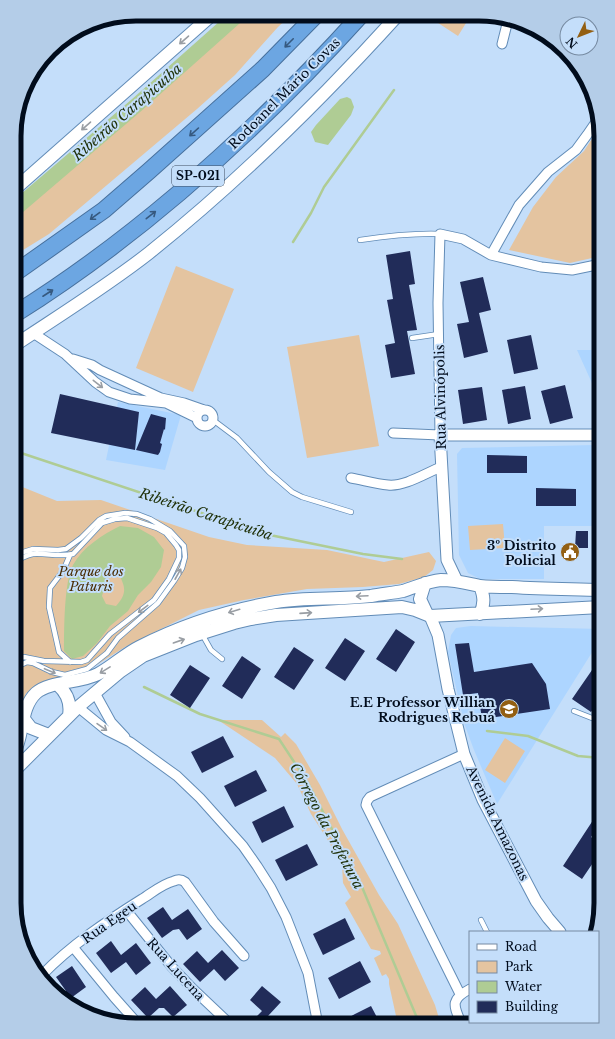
<svg xmlns="http://www.w3.org/2000/svg" width="615" height="1039" font-family="'Libre Baskerville',serif">
	<style>
		.built { fill: #add5ff }
		.green { fill: #e4c4a0 }
		.water { fill: #afcc94; fill-rule: evenodd }
		.lines { fill: none; stroke-linecap: round; stroke-linejoin: round }
		.stream { stroke: #afcc94; stroke-width: 2.5 }
		.river { stroke: #afcc94; stroke-width: 15 }
		.building { fill: #212c59 }
		.service-casing { stroke: #628cb7; stroke-width: 6 }
		.minor-casing { stroke: #628cb7; stroke-width: 11 }
		.tertiary-casing { stroke: #628cb7; stroke-width: 13 }
		.secondary-casing { stroke: #628cb7; stroke-width: 14 }
		.motorway-casing { stroke: #47709d; stroke-width: 18 }
		.service { stroke: #fff; stroke-width: 4.5 }
		.minor { stroke: #fff; stroke-width: 9 }
		.tertiary { stroke: #fff; stroke-width: 11 }
		.secondary { stroke: #fff; stroke-width: 12 }
		.motorway { stroke: #6ca6e2; stroke-width: 16 }
		.oneway { stroke: #999ea4 }
		.oneway2 { stroke: #36597f }
		.labels { text-anchor: middle; stroke-width: 4; stroke-linejoin: round; paint-order: stroke }
		.shield { fill: #c4defa; stroke: #3c4b5f; stroke-width: 1 }
		.shield-label { font-size: 12px; font-weight: bold; fill: #010c1c }
		.street-label { font-size: 13px; fill: #010c1c; stroke: #c4defa }
		.poi-label { font-size: 13px; font-weight: bold; fill: #010c1c; stroke: #c4defa; text-anchor: end }
		.park-label { font-size: 13px; font-style: italic; fill: #4b2e05; stroke: #c4defa }
		.water-label { font-size: 14px; font-style: italic; fill: #20320a; stroke: #c4defa }
		.rim { fill: none; stroke: #010c1c; stroke-width: 5 }
	</style>
	<rect width="100%" height="100%" fill="#c4defa"/>
	<path class="built" d="M 577,350 L 601,350 L 601,403 Z
		M 118,402 L 181,415 L 165,470 L 106,460 Z
		M 594,445 L 595,526 L 544,526 L 544,579 L 480,579 L 468,573 L 459,555 L 457,454 L 462,448 Z
		M 471,626 L 601,629 L 601,638 L 497,804 L 474,750 L 464,723 L 448,652 L 451,635 L 456,628 Z"/>
	<path class="green" d="M 247,14 L 292,14 L 278,27 L 235,75 L 197,109 L 49,234 L 15,255 L 15,214 L 100,145 Z
		M 435,15 L 471,15 L 458,36 L 432,19 Z
		M 599,128 L 601,136 L 601,256 L 570,263 L 509,250 L 533,207 L 556,177 L 584,151 Z
		M 176,266 L 234,289 L 193,392 L 136,368 Z
		M 359,335 L 379,446 L 307,458 L 287,347 Z
		M 15,484 L 57,501 L 101,500 L 209,537 L 247,545 L 327,550 L 384,562 L 429,552 L 436,561 L 433,570 L 424,577 L 399,584 L 363,587 L 307,589 L 244,600 L 199,610 L 125,647 L 95,666 L 26,693 L 14,732 Z
		M 503,524 L 505,548 L 470,550 L 468,526 Z
		M 218,720 L 262,720 L 281,737 L 285,733 L 296,744 L 320,785 L 342,829 L 379,895 L 398,924 L 435,1005 L 441,1025 L 398,1025 L 389,984 L 389,979 L 386,974 L 382,976 L 374,958 L 381,954 L 380,951 L 371,949 L 345,903 L 351,897 L 343,883 L 342,865 L 327,839 L 311,814 L 297,784 L 275,758 Z
		M 505,738 L 525,751 L 505,783 L 485,770 Z"/>
	<path class="water" d="M 347,97 L 351,99 L 354,107 L 351,115 L 328,145 L 315,142 L 311,132 L 316,125 L 340,99 Z
		M 120,526 L 138,528 L 154,537 L 164,550 L 161,567 L 151,582 L 138,595 L 128,611 L 110,626 L 97,643 L 83,656 L 72,659 L 64,651 C 64,631 64,581 73,565 C 83,547 102,535 120,526 ZM 118,573 C 126,587 127,594 116,606 L 106,604 L 102,596 L 108,574 Z"/>
	<g class="lines">
		<path class="stream" d="M 293,242 L 311,213 L 324,187 L 394,90
			M 15,451 L 265,534 L 363,554 L 402,559
			M 144,687 L 200,714 L 279,739 L 308,783 L 362,887 L 420,1025
			M 487,731 L 528,736 L 578,756 L 601,758"/>
		<path class="river" d="M 15,209 L 139,103 L 239,14"/>
	</g>
	<path class="building" d="M 410,251 L 415,284 L 409,285 L 417,330 L 407,331 L 415,374 L 391,378 L 385,345 L 395,343 L 387,300 L 393,299 L 386,255 Z
		M 483,277 L 491,310 L 479,313 L 488,352 L 464,358 L 457,324 L 469,322 L 460,282 Z
		M 531,335 L 538,369 L 514,374 L 507,340 Z
		M 565,385 L 573,418 L 550,424 L 541,391 Z
		M 525,386 L 531,419 L 508,424 L 502,390 Z
		M 482,387 L 487,420 L 463,424 L 458,390 Z
		M 60,394 L 139,412 L 135,450 L 51,433 Z
		M 151,414 L 166,418 L 165,430 L 164,429 L 160,443 L 162,444 L 160,452 L 158,455 L 136,450 Z
		M 487,455 L 527,456 L 527,473 L 487,473 Z
		M 536,488 L 576,489 L 576,506 L 536,506 Z
		M 576,531 L 588,531 L 588,548 L 575,548 Z
		M 396,629 L 415,642 L 396,672 L 376,659 Z
		M 345,638 L 365,651 L 345,681 L 325,668 Z
		M 469,643 L 474,672 L 532,663 L 546,684 L 550,709 L 482,719 L 478,693 L 463,695 L 455,644 Z
		M 294,647 L 314,660 L 294,690 L 274,677 Z
		M 242,656 L 261,669 L 242,699 L 222,686 Z
		M 601,657 L 601,698 L 591,712 L 572,699 Z
		M 190,665 L 210,678 L 190,708 L 170,695 Z
		M 223,736 L 234,757 L 202,773 L 191,752 Z
		M 256,770 L 267,791 L 235,807 L 224,786 Z
		M 284,806 L 294,827 L 262,843 L 252,822 Z
		M 601,808 L 601,822 L 591,837 L 601,845 L 601,851 L 582,879 L 563,866 Z
		M 307,844 L 318,865 L 286,881 L 275,860 Z
		M 163,907 L 172,920 L 188,909 L 202,929 L 187,940 L 179,929 L 173,930 L 162,938 L 147,918 Z
		M 345,918 L 355,939 L 323,955 L 313,934 Z
		M 111,941 L 121,955 L 136,943 L 151,963 L 136,975 L 126,962 L 111,973 L 96,953 Z
		M 222,950 L 239,968 L 225,981 L 214,969 L 200,982 L 183,964 L 197,951 L 208,963 Z
		M 360,961 L 371,982 L 339,999 L 328,978 Z
		M 72,966 L 86,987 L 71,998 L 77,1006 L 62,1000 L 59,996 L 66,991 L 56,977 Z
		M 170,986 L 187,1005 L 173,1017 L 164,1008 L 159,1008 L 148,1018 L 131,1000 L 145,987 L 156,999 Z
		M 262,986 L 281,1002 L 268,1016 L 277,1024 L 249,1024 L 262,1011 L 250,1000 Z
		M 371,1006 L 381,1025 L 335,1025 L 355,1014 Z"/>
	<g class="lines">
		<defs>
			<path id="service" d="M 360,240 C 387,236 413,233 440,234
				M 412,338 L 439,334
				M 213,420 L 237,438 L 269,472 L 292,492 L 302,497 L 351,512
				M 202,634 L 211,650 L 222,659
				M 14,659 L 24,657 L 44,661 L 81,662 L 87,660 L 110,634 L 154,600 L 169,579 L 179,558 L 179,550 L 176,545 L 166,533 L 157,528 L 127,518 L 115,519 L 102,523 L 73,554 C 59,557 46,553 33,554 C 27,555 20,559 14,561
				M 70,662 L 59,652 L 49,607 L 50,588 L 63,571 L 70,555
				M 14,668 L 27,662 L 33,663 L 52,672 L 65,675 L 87,669 L 107,653 L 118,638 L 158,603 L 174,581 L 182,568 L 185,557 L 184,546 L 170,531 L 150,519 L 137,514 L 125,513 L 106,516 L 99,520 L 81,538 L 66,549 L 58,550 L 33,549 L 14,555
				M 574,711 L 597,720 L 601,719
				M 481,920 L 487,932"/>
			<path id="minor" d="M 502,44 L 508,20
				M 491,255 L 519,205 L 548,172 L 576,150 L 587,135 L 598,119
				M 33,333 L 65,354 L 95,382 L 109,392 L 130,399 L 166,403 L 197,418
				M 73,359 L 92,365 L 100,370 L 161,398 L 184,403 L 204,410
				M197 418a8 8 0 1 1 16 0a8 8 0 1 1-16 0Z
				M 393,433 L 440,435 L 438,303 L 440,234 L 463,239 L 491,255 L 541,267 L 572,270 L 601,264
				M 351,478 C 363,480 375,484 388,485 C 404,487 426,473 441,467
				M 95,693 L 111,722 L 125,737
				M 78,707 L 106,730 L 130,742 L 177,776 L 200,798 L 243,846 L 257,866 L 271,888 L 286,917 L 308,973 L 318,1025
				M 126,910 L 172,967 L 193,989 L 230,1024
				M 73,947 L 114,997 L 138,1024
				M 42,975 C 71,945 107,921 142,899 C 152,893 162,884 174,881 C 178,879 181,879 185,882 L 214,922 L 244,956
				M 460,994 L 366,805 L 367,801 L 370,797 L 464,754
				M 462,1025 C 454,1006 449,1000 470,989"/>
			<path id="tertiary" d="M 457,581 L 447,560 L 440,435 L 601,435
				M 430,616 L 438,635 L 448,689 L 464,754 L 483,800 L 536,901 L 548,918 L 560,932"/>
			<path id="secondary" d="M 15,189 L 213,14
				M 15,345 C 60,315 107,286 149,253 C 239,181 321,100 398,15
				M 425,583 L 420,599 L 427,614
				M 480,614 C 485,603 484,596 480,586
				M 58,685 C 67,693 71,703 69,715
				M 24,719 L 31,728 L 49,735
				M 14,753 C 24,735 20,708 36,693 C 49,681 81,683 98,674 C 113,666 125,654 139,647 C 182,625 229,610 276,602 C 307,597 339,600 371,596 C 381,594 393,593 403,591 C 416,587 428,581 441,580 C 455,580 466,583 480,586 C 490,587 502,587 512,587 C 542,589 571,589 601,590
				M 14,771 L 78,707 L 121,671 L 143,656 L 196,635 L 234,623 L 251,619 L 276,615 L 402,607 L 415,610 L 430,616 L 601,607"/>
			<path id="motorway" d="M 15,273 L 104,210 L 149,171 L 263,69 L 316,15
				M 15,314 C 144,233 259,128 361,15"/>
		</defs>
		<use href="#service" class="service-casing"/>
		<use href="#minor" class="minor-casing"/>
		<use href="#tertiary" class="tertiary-casing"/>
		<use href="#secondary" class="secondary-casing"/>
		<use href="#motorway" class="motorway-casing"/>
		<use href="#service" class="service"/>
		<use href="#minor" class="minor"/>
		<use href="#tertiary" class="tertiary"/>
		<use href="#secondary" class="secondary"/>
		<use href="#motorway" class="motorway"/>
	</g>
	<defs><path id="oneway-shaft" d="M-6 0H5M1.5-3L5.5 0L1.5 3" fill="none" stroke-width="1.6" stroke-linecap="round" stroke-linejoin="round"/></defs>
	<g class="oneway">
		<use href="#oneway-shaft" transform="translate(184 40) rotate(139)"/>
		<use href="#oneway-shaft" transform="translate(86 126) rotate(139)"/>
		<use href="#oneway-shaft" transform="translate(98 384) rotate(38)"/>
		<use href="#oneway-shaft" transform="translate(178 574) rotate(-61)"/>
		<use href="#oneway-shaft" transform="translate(362 596) rotate(177)"/>
		<use href="#oneway-shaft" transform="translate(143 609) rotate(143)"/>
		<use href="#oneway-shaft" transform="translate(537 609) rotate(-3)"/>
		<use href="#oneway-shaft" transform="translate(234 611) rotate(163)"/>
		<use href="#oneway-shaft" transform="translate(306 613) rotate(-4)"/>
		<use href="#oneway-shaft" transform="translate(179 641) rotate(-19)"/>
		<use href="#oneway-shaft" transform="translate(105 670) rotate(148)"/>
		<use href="#oneway-shaft" transform="translate(50 671) rotate(23)"/>
		<use href="#oneway-shaft" transform="translate(102 727) rotate(35)"/>
	</g>
	<g class="oneway2">
		<use href="#oneway-shaft" transform="translate(289 43) rotate(135)"/>
		<use href="#oneway-shaft" transform="translate(194 132) rotate(138)"/>
		<use href="#oneway-shaft" transform="translate(151 215) rotate(-38)"/>
		<use href="#oneway-shaft" transform="translate(95 216) rotate(144)"/>
		<use href="#oneway-shaft" transform="translate(48 293) rotate(-33)"/>
	</g>
	<defs>
		<symbol id="civic-disc" viewBox="-11 -11 22 22"><circle r="9.5" fill="#935f12" stroke="#c4defa"/><path d="M-.6-6.5H3V-4.5H.6V-3L4-1V1h2V6H-6V1h2V-1L-.6-3ZM-1.2 2.5V6h2.4V2.5Z" fill="#fff"/></symbol>
		<symbol id="school-disc" viewBox="-11 -11 22 22"><circle r="9.5" fill="#935f12" stroke="#c4defa"/><path d="M0-5L7-2L0 1L-7-2ZM-4 1L0 2.5L4 1V4Q0 6-4 4Z" fill="#fff"/></symbol>
	</defs>
	<g fill-rule="evenodd">
		<use href="#civic-disc" x="559" y="541" width="22" height="22"/>
		<use href="#school-disc" x="498" y="698" width="22" height="22"/>
	</g>
	<g class="labels">
		<rect class="shield" x="172" y="166" width="52" height="20" rx="3"/>
		<g class="shield-label">
			<text x="198" y="180">SP-021</text>
		</g>
		<g class="street-label">
			<text transform="translate(284 93) rotate(-45)" y="5">Rodoanel Mário Covas</text>
			<text transform="translate(440 397) rotate(-91)" y="5">Rua Alvinópolis</text>
			<text transform="translate(498 823) rotate(64)" y="5">Avenida Amazonas</text>
			<text transform="translate(109 922) rotate(-35)" y="5">Rua Egeu</text>
			<text transform="translate(176 969) rotate(48)" y="5">Rua Lucena</text>
		</g>
		<g class="poi-label">
			<text x="556" y="550">3º Distrito<tspan x="556" dy="15">Policial</tspan></text>
			<text x="495" y="707">E.E Professor Willian<tspan x="495" dy="15">Rodrigues Rebuá</tspan></text>
		</g>
		<g class="park-label">
			<text x="91" y="576">Parque dos<tspan x="91" dy="15">Paturis</tspan></text>
		</g>
		<g class="water-label">
			<text transform="translate(127 112) rotate(-41)" y="5">Ribeirão Carapicuíba</text>
			<text transform="translate(206 514) rotate(18)" y="5">Ribeirão Carapicuíba</text>
			<text transform="translate(327 826) rotate(62)" y="5">Córrego da Prefeitura</text>
		</g>
	</g>
	<path d="M0 0H615V1039H0ZM136 21H479A115 115 0 0 1 594 136V903A115 115 0 0 1 479 1018H136A115 115 0 0 1 21 903V136A115 115 0 0 1 136 21Z" fill="#b4cde8" fill-rule="evenodd"/>
	<path class="rim" d="M136 21H479A115 115 0 0 1 594 136V903A115 115 0 0 1 479 1018H136A115 115 0 0 1 21 903V136A115 115 0 0 1 136 21Z"/>
	<rect x="469" y="931" width="130" height="92" fill="#c4defa" stroke="#768aa1"/>
	<rect x="477" y="944" width="20" height="6" fill="#ffffff" stroke="#768aa1"/>
	<text x="505" y="951" font-size="12" fill="#010c1c">Road</text>
	<rect x="477" y="961" width="20" height="12" fill="#e4c4a0" stroke="#768aa1"/>
	<text x="505" y="971" font-size="12" fill="#010c1c">Park</text>
	<rect x="477" y="981" width="20" height="12" fill="#afcc94" stroke="#768aa1"/>
	<text x="505" y="991" font-size="12" fill="#010c1c">Water</text>
	<rect x="477" y="1001" width="20" height="12" fill="#212c59" stroke="#768aa1"/>
	<text x="505" y="1011" font-size="12" fill="#010c1c">Building</text>
	<g transform="translate(579 36) rotate(227)"><circle r="19" fill="#c4defa" stroke="#768aa1"/>
	<path d="M0-3L7 15L0 10L-7 15Z" fill="#935f12"/>
	<text y="-6" font-size="11" font-weight="bold" text-anchor="middle" fill="#010c1c">N</text>
	</g>
</svg>
